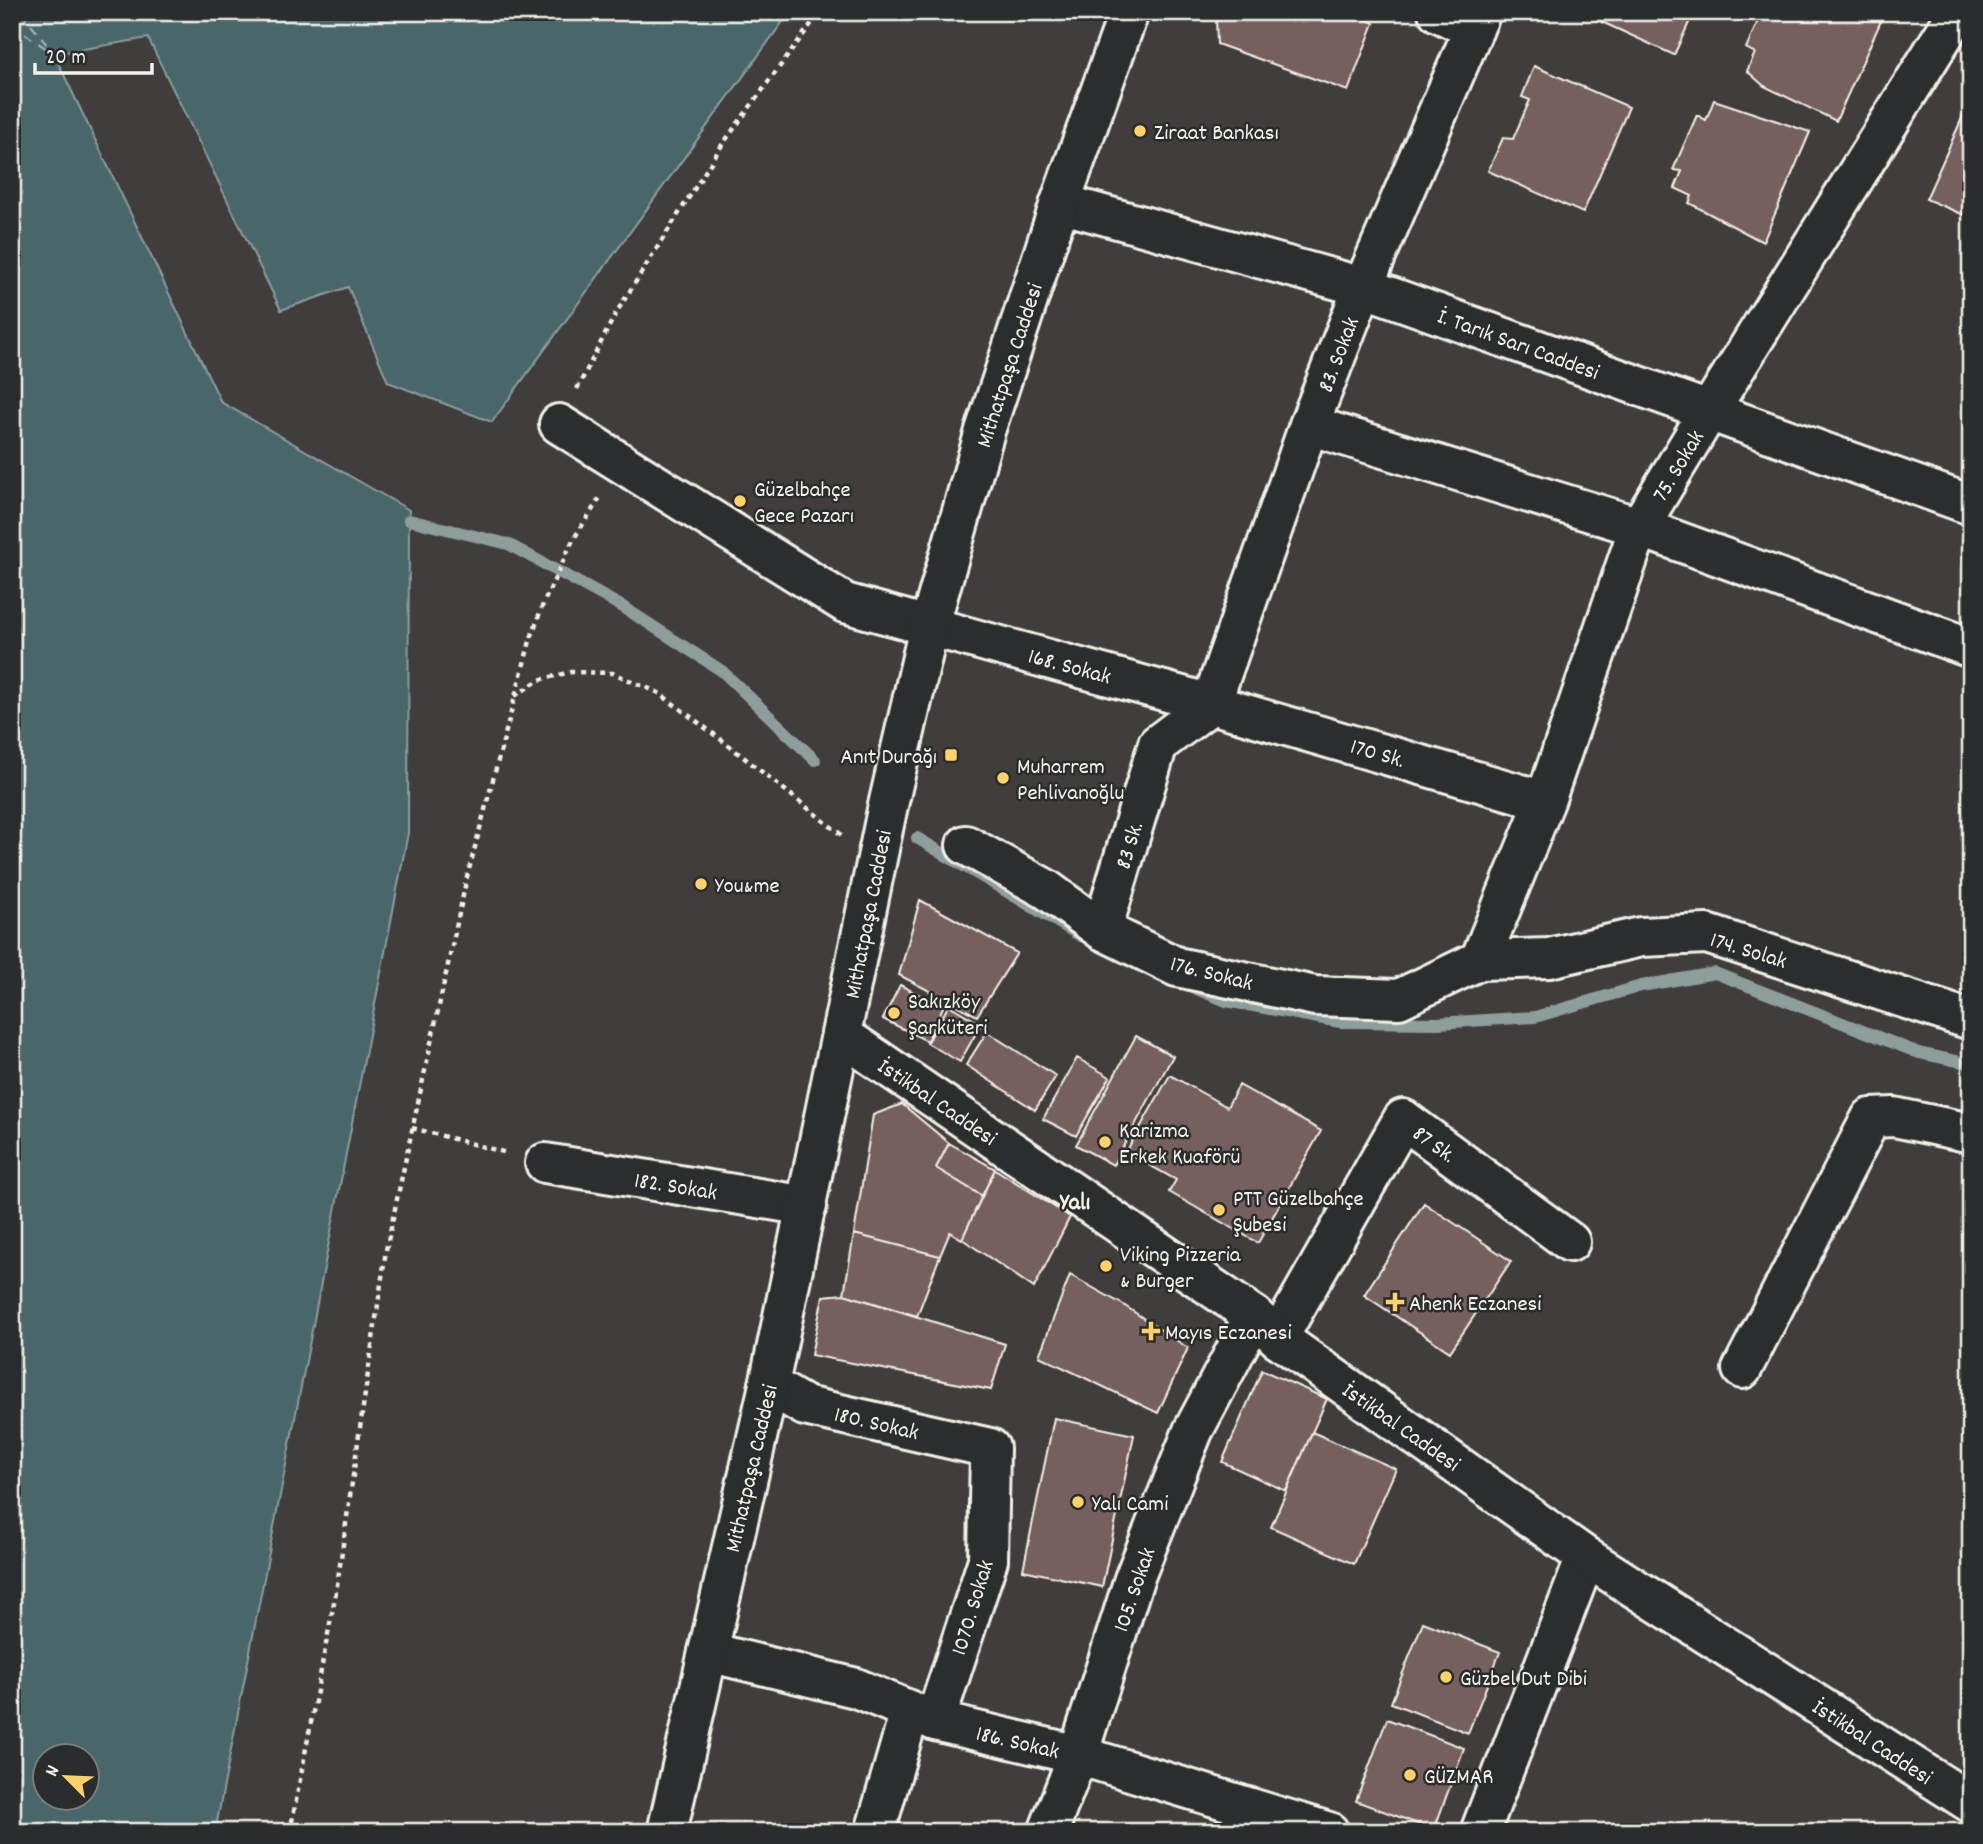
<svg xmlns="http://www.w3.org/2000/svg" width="1983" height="1844" font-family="Dekko,sans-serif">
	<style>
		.water { fill: #48666a; stroke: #8d9e9c; stroke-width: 2; fill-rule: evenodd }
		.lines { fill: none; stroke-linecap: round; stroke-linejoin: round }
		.stream { stroke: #8d9e9c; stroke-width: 12 }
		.ferry { stroke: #afb9b6; stroke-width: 2; stroke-dasharray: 9 7; stroke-linecap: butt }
		.building { fill: #74615e; stroke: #f4f1e8; stroke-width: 2 }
		.minor-casing { stroke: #f4f1e8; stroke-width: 44 }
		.major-casing { stroke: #f4f1e8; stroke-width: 44 }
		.path { stroke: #f4f1e8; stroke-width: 4.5; stroke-dasharray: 5 5; stroke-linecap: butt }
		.minor { stroke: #2a2d2e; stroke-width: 38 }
		.major { stroke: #2a2d2e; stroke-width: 38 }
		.poi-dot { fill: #ffd166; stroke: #2a2d2e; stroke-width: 2.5 }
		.labels { text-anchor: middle; stroke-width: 5; stroke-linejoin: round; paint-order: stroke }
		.poi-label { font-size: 23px; fill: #f4f1e8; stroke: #2a2d2e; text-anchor: start }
		.street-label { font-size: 23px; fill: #f4f1e8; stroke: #2a2d2e }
		.neighbourhood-label { font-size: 24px; font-weight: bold; fill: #f4f1e8; stroke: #2a2d2e }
	</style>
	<rect width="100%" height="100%" fill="#403d3c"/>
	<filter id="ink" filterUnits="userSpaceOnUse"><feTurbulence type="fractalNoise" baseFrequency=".0143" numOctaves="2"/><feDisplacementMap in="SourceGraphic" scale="14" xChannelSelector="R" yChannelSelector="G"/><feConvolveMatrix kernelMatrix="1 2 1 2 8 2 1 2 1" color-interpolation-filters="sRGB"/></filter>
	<g filter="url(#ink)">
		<path class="water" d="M 12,12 L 790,12 L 492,422 L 388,382 L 348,287 L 281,310 L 148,38 L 54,54 L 221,402 L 409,510 L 408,833 L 215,1832 L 12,1832 ZM 46,1756 L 88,1756 L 88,1798 L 46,1798 Z"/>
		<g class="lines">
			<path class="stream" d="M 409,520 L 508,544 L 623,607 L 722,671 L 815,760
				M 917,838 L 1081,936
				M 1189,986 L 1226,1001 L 1340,1022 L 1438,1023 L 1535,1017 L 1641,986 L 1715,973 L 1919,1053 L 1971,1064"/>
			<path class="ferry" d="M 21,12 L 54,54
				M 12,25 L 50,51"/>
		</g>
		<path class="building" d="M 1219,12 L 1351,12 L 1374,23 L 1348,91 L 1217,44 L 1216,18 Z
			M 1580,12 L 1694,12 L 1674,55 Z
			M 1762,12 L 1862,12 L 1881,21 L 1836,121 L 1764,86 L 1747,71 L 1755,53 L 1746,48 Z
			M 1534,66 L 1629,107 L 1583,213 L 1488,171 L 1503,138 L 1513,139 L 1530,100 L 1522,97 Z
			M 1971,98 L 1971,218 L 1926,199 Z
			M 1714,100 L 1810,132 L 1763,242 L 1689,203 L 1692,196 L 1675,188 L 1682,171 L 1673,170 L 1697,115 L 1706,120 Z
			M 920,900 L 1017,953 L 977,1016 L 899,975 Z
			M 900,985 L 943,1007 L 927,1041 L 883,1019 Z
			M 949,1005 L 981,1024 L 960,1062 L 927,1043 Z
			M 987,1032 L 1056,1076 L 1035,1110 L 966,1065 Z
			M 1136,1036 L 1173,1056 L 1113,1165 L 1076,1145 Z
			M 1077,1058 L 1110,1077 L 1076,1136 L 1043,1119 Z
			M 1170,1075 L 1227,1107 L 1239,1085 L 1321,1131 L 1258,1243 L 1169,1192 L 1176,1180 L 1126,1152 Z
			M 902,1104 L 949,1143 L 936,1168 L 982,1196 L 962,1239 L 950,1232 L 940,1256 L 854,1234 L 873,1115 Z
			M 949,1143 L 995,1169 L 982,1196 L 936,1168 Z
			M 995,1169 L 1070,1217 L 1034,1288 L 962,1239 Z
			M 1424,1203 L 1511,1261 L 1450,1352 L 1364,1295 Z
			M 854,1234 L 940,1256 L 917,1316 L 844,1294 Z
			M 1070,1275 L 1122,1304 L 1188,1348 L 1158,1413 L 1039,1356 Z
			M 844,1294 L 1005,1344 L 991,1390 L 811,1355 L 823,1296 Z
			M 1262,1370 L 1327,1399 L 1286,1491 L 1222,1462 Z
			M 1054,1418 L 1134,1435 L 1102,1587 L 1023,1570 Z
			M 1312,1432 L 1396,1469 L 1354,1564 L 1271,1527 Z
			M 1423,1622 L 1500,1652 L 1468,1733 L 1391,1703 Z
			M 1387,1719 L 1464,1748 L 1434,1830 L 1356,1801 Z"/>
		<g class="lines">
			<defs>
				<path id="minor" d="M 1438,12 L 1474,29
					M 1060,203 L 1363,287 L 1971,505
					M 559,424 L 845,603 L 1211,704 L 1545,801
					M 1309,425 L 1639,527 L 1971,648
					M 1211,704 L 1309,425 L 1363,287 L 1481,12
					M 966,845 L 1046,889 L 1102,930 L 1177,967 L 1315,996 L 1399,999 L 1480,960 L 1549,958 L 1641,937 L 1707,934 L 1971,1020
					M 1102,930 L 1158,744 L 1211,704
					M 1480,960 L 1545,801 L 1639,527 L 1709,411 L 1958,12
					M 545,1163 L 807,1206
					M 1278,1338 L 1403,1119 L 1570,1242
					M 1742,1369 L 1871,1118 L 1894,1117 L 1971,1133
					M 769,1385 L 805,1406 L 990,1448 L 988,1560 L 935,1721
					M 708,1652 L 856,1688 L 935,1721 L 1078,1755 L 1329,1832
					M 875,1832 L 910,1711
					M 1048,1832 L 1078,1755 L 1134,1579 L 1193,1431 L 1254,1316
					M 1480,1832 L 1586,1557"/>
				<path id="major" d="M 843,1036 L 1254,1316 L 1278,1338 L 1586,1557 L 1971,1803
					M 667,1832 L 769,1385 L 887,810 L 929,627 L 985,431 L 1060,203 L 1129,12"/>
			</defs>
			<use href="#minor" class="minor-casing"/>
			<use href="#major" class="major-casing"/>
			<path class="path" d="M 577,389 L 616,313 L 722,145 L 820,12
				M 515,696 L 539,680 L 571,672 L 613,673 L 659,693 L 723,741 L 843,836
				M 412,1128 L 507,1153
				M 290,1832 L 336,1592 L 386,1250 L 467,877 L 530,641 L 543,604 L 573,540 L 601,496"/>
			<use href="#minor" class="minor"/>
			<use href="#major" class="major"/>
		</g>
	</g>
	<g class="poi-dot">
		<circle cx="1140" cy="131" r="7"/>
		<circle cx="740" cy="501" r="7"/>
		<rect x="944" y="748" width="14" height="14" rx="3.5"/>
		<circle cx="1003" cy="778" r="7"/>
		<circle cx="701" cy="884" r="7"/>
		<circle cx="894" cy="1013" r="7"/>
		<circle cx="1105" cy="1142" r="7"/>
		<circle cx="1219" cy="1210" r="7"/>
		<circle cx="1106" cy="1266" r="7"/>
		<path d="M1391.5 1291.5h7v7h7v7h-7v7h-7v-7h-7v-7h7z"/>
		<path d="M1147.5 1320.5h7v7h7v7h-7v7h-7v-7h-7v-7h7z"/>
		<circle cx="1078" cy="1502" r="7"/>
		<circle cx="1446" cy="1677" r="7"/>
		<circle cx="1410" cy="1775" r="7"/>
	</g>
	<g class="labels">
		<g class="poi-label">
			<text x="1154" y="139">Ziraat Bankası</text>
			<text x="754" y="496">Güzelbahçe<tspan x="754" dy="26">Gece Pazarı</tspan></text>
			<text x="937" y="763" text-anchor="end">Anıt Durağı</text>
			<text x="1017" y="773">Muharrem<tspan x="1017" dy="26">Pehlivanoğlu</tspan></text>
			<text x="715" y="892">You&amp;me</text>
			<text x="908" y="1008">Sakızköy<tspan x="908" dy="26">Şarküteri</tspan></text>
			<text x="1119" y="1137">Karizma<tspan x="1119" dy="26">Erkek Kuaförü</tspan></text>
			<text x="1233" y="1205">PTT Güzelbahçe<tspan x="1233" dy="26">Şubesi</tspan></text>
			<text x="1120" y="1261">Viking Pizzeria<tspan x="1120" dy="26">&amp; Burger</tspan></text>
			<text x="1409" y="1310">Ahenk Eczanesi</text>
			<text x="1165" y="1339">Mayıs Eczanesi</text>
			<text x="1092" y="1510">Yalı Cami</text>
			<text x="1460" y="1685">Güzbel Dut Dibi</text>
			<text x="1424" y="1783">GÜZMAR</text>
		</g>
		<g class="street-label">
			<text transform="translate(1519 343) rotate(20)" y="8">İ. Tarık Sarı Caddesi</text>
			<text transform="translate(1337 354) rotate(-69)" y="8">83. Sokak</text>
			<text transform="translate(1008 365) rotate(-72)" y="8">Mithatpaşa Caddesi</text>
			<text transform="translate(1677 465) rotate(-59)" y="8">75. Sokak</text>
			<text transform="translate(1070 665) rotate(15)" y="8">168. Sokak</text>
			<text transform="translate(1378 752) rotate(16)" y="8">170 Sk.</text>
			<text transform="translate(1128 845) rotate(-73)" y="8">83 Sk.</text>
			<text transform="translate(867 914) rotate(-79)" y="8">Mithatpaşa Caddesi</text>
			<text transform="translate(1749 949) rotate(17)" y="8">174. Solak</text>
			<text transform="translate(1212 972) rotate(14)" y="8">176. Sokak</text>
			<text transform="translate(938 1101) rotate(34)" y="8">İstikbal Caddesi</text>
			<text transform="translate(1435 1143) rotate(36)" y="8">87 Sk.</text>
			<text transform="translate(676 1185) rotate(9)" y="8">182. Sokak</text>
			<text transform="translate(877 1422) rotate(13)" y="8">180. Sokak</text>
			<text transform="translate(1402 1426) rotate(35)" y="8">İstikbal Caddesi</text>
			<text transform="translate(750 1468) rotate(-77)" y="8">Mithatpaşa Caddesi</text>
			<text transform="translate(1133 1589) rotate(-71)" y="8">105. Sokak</text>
			<text transform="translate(971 1607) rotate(-73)" y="8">1070. Sokak</text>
			<text transform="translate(1018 1741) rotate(13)" y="8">186. Sokak</text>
			<text transform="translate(1873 1741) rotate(33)" y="8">İstikbal Caddesi</text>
		</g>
		<g class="neighbourhood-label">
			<text x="1075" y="1209">Yalı</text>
		</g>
	</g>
	<rect width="1983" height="1844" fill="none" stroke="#2a2d2e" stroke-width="42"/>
	<rect x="21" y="21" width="1941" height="1802" fill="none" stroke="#f4f1e8" stroke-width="2.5" filter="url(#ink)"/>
	<g transform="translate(66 1777) rotate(294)"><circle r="33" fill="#2a2d2e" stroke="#7b7b78" stroke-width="2"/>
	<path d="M0-5L12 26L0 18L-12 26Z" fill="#ffd166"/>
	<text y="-10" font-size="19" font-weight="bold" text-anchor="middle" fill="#f4f1e8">N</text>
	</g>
	<path d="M35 63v10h117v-10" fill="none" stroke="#f4f1e8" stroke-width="3.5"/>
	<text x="46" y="63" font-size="21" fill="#f4f1e8" stroke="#2a2d2e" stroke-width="5" paint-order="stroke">20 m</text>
</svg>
